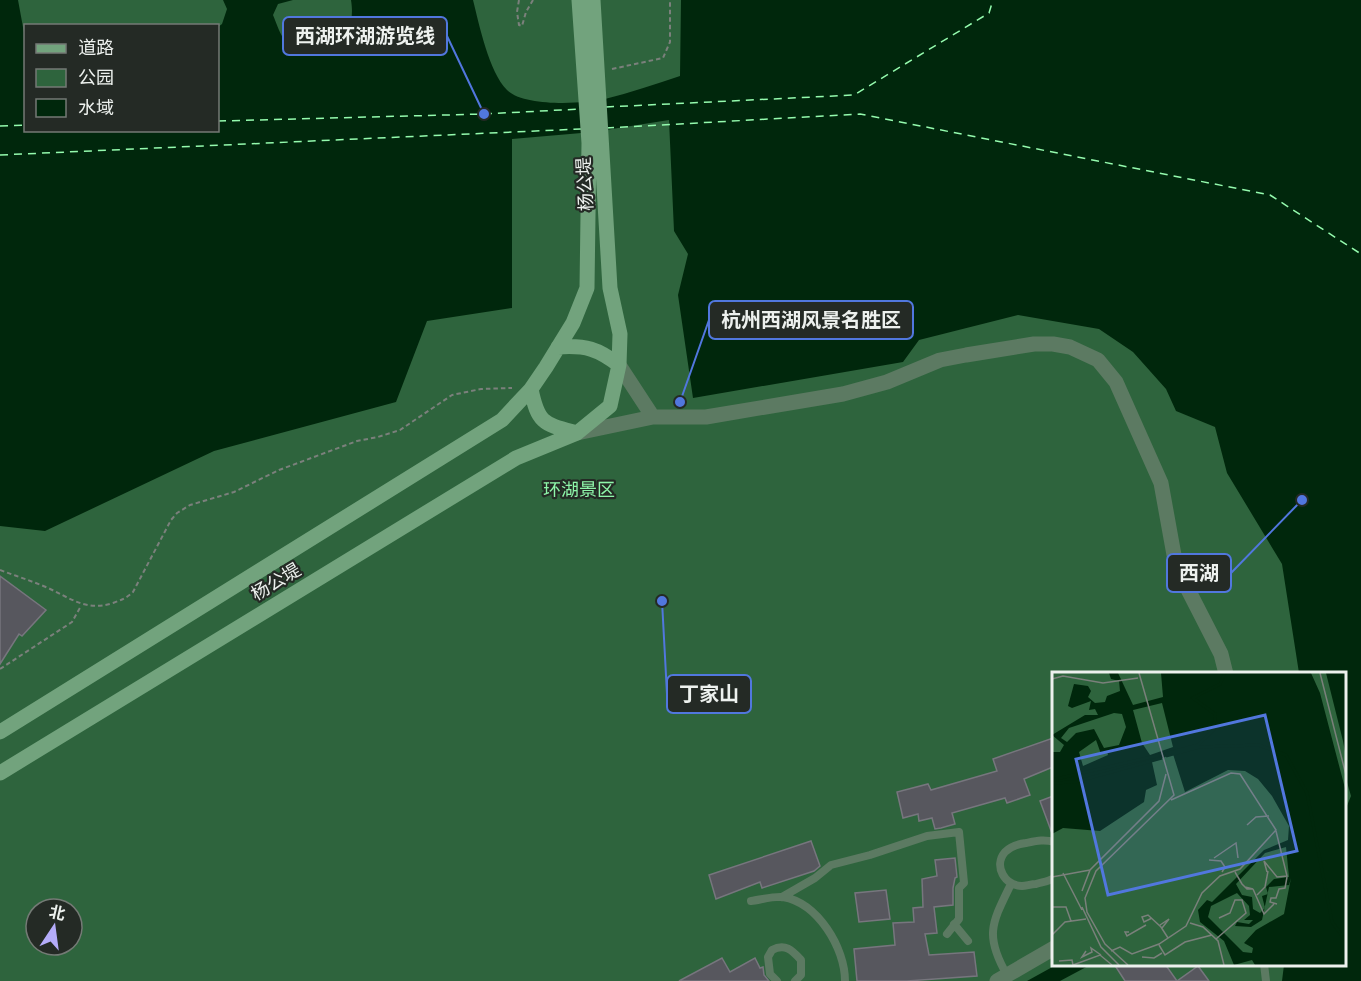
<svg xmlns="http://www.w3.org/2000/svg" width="1361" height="981" font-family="Signika,'Noto Sans SC',sans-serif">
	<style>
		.green { fill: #2e643d; fill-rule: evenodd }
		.water { fill: #00270c }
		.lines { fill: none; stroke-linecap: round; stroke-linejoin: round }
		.ferry { stroke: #94fbae; stroke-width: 1.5; stroke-dasharray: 8 6; stroke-linecap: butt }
		.building { fill: #57575e; stroke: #77767e; stroke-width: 1.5 }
		.path { stroke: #7b807c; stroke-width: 2; stroke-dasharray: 4.5 3; stroke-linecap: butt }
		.lane { stroke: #5c7a62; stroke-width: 8 }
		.street { stroke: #5c7a62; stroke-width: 15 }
		.secondary { stroke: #72a37d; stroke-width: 15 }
		.labels { text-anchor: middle; stroke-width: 4.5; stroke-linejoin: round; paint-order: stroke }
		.street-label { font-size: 18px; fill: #edf1ee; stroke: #242a25 }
		.park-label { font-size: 18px; fill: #8ef5a9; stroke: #242a25 }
		.inset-river { fill: none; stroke: #00270c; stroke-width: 3 }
		.inset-road { fill: none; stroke: #7a807b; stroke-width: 1.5 }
		.view { fill: #5177de; fill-opacity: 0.15; stroke: #5177de; stroke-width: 3 }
		.inset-edge { fill: none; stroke: #edf1ee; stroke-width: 3 }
		.leader { fill: none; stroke: #5177de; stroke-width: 2 }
		.callout-dot { fill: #5177de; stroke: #242a25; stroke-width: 2 }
		.callout { fill: #242a25; stroke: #5177de; stroke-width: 2 }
		.callout-label { font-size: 20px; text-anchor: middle; font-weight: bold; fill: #edf1ee }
	</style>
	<rect width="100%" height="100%" fill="#2e342f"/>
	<path class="green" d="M 0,0 L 1361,0 L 1361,981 L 0,981 ZM 26,26 L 218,26 L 218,130 L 26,130 ZM 1054,674 L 1344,674 L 1344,964 L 1054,964 ZM 36,909 L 72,909 L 72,945 L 36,945 Z"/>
	<path class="water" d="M 0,0 L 18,0 L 25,38 L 26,130 L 218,130 L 218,27 L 222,24 L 227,9 L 223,0 L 293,0 L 278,4 L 273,15 C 282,37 283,48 310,49 C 334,32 357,39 351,0 L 473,0 C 479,24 489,72 507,90 C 524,107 583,104 605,99 C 630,93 655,84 680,76 L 681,0 L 1361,0 L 1361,981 L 1282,981 L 1284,965 L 1344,964 L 1344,813 L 1351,796 L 1345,775 L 1344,674 L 1299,673 L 1282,564 L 1227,473 L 1215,427 L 1176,411 L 1166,389 L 1133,352 L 1099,329 L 1018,315 L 919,340 L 903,362 L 693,398 L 678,295 L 688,254 L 674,231 L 669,120 L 593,132 L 512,139 L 512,308 L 427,321 L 396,402 L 214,451 L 45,531 L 0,526 Z
		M 1056,965 L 1090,965 L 1060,981 L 1027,981 Z"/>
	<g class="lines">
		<path class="ferry" d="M 606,107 L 854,95 L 989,13 L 993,0
			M 218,121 L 484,114 L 580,109
			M 0,126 L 26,125
			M 606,128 L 860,114 L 1270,195 L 1361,254
			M 0,155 L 581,129"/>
	</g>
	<path class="building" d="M 0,576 L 46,610 L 22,636 L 19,634 L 0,664 Z
		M 1053,738 L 1053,767 L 1024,779 L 1030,795 L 1007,803 L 1005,798 L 952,813 L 955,824 L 941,828 L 935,829 L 932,818 L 919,821 L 918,814 L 903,818 L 897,792 L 928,784 L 931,790 L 997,771 L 993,759 Z
		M 1053,796 L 1053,836 L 1040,801 Z
		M 811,841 L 820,866 L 814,871 L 762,888 L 760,882 L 716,899 L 709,875 Z
		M 955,858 L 957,877 L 955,878 L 953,888 L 953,905 L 934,907 L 937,933 L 925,934 L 929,955 L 974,952 L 977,976 L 907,981 L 857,981 L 854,949 L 895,945 L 893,923 L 914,922 L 913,908 L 923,907 L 922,879 L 937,876 L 935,860 Z
		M 886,890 L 890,919 L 859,922 L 855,893 Z
		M 722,958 L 730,972 L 755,958 L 760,968 L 763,967 L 764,975 L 769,981 L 679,981 Z
		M 1114,964 L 1165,964 L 1177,981 L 1125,981 Z
		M 1198,966 L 1209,981 L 1177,981 Z"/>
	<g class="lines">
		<path class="path" d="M 519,0 L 517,12 L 519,25 L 522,26 L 526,12 L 533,0
			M 612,69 L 663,58 L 670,42 L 670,0
			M 0,570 C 16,576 32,581 48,588 C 70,598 87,612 113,603 C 121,600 127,598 133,592 L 171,520 L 177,513 L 190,505 L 234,492 L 279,470 L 357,441 L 378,437 L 400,430 L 452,395 L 481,389 L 512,388
			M 0,669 L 72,622 L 81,606"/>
		<path class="lane" d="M 1054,842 C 1044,839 1036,841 1026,843 C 1018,844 1010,847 1005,852 C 993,866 1005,886 1022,886 C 1026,886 1031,884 1036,884 C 1042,882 1048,882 1054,878
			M 782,897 L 815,878 L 831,865 L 870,855 L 927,836 L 959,832 L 964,883 L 959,888 L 959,919 L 947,934
			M 751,901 C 760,900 773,896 783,897 C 818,903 845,948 845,981
			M 954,924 L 968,941
			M 1264,964 L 1266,981
			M 1007,975 C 984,935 992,923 1011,884
			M 777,981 L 770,974 L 768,957 L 772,950 C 785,943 792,950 801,960 L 801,975 L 795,981"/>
		<path class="street" d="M 619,365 L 653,417
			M 577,433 L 653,417 L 706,417 L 843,394 L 887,382 L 940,360 L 966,355 L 1034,344 L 1053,344 L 1070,347 L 1098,360 L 1116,382 L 1161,483 L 1176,566 L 1221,654 L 1226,674
			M 997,981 L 1054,948"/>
		<path class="secondary" d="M 558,347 C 586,345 598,349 619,365
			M 531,389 C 538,424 544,424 577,433
			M 0,732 L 502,420 L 531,389 L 546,367 L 573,323 L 587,288 L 589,143 L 579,0
			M 0,773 L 516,458 L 577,433 L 610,406 L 619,365 L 620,334 L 610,288 L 593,0"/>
	</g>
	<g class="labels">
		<g class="street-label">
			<text transform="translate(585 184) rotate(-93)" y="6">杨公堤</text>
			<text transform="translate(276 582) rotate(-31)" y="6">杨公堤</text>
		</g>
		<g class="park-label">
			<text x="579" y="496">环湖景区</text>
		</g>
	</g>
	<g transform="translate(1052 672)">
		<rect width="294" height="294" fill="#2e342f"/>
		<path d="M 0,1 L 294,1 L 294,293 L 0,293 Z" fill="#2e643d"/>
		<path d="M 57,1 L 66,1 L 81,33 L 111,25 L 109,1 L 259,1 L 268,21 L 294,120 L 294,293 L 203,293 L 200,288 L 182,293 L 172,269 L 148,250 L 146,238 L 155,228 L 160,230 L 212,178 L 236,168 L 237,154 L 220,124 L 206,107 L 193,99 L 176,98 L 133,120 L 121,82 L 100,90 L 105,113 L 94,118 L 92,130 L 48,159 L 11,156 L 0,162 L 0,80 L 8,80 L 12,73 L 0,63 L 33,43 L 46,43 L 43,37 L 37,38 L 39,29 L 20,36 L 16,34 L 22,12 L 36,14 L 39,19 L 36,25 L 43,31 L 53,30 L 55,24 L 68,19 L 67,9 L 59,7 ZM 110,31 L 121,75 L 98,83 L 90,71 L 81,38 ZM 62,41 L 70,42 L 74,55 L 67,73 L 52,76 L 42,57 L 24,61 L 15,70 L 9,66 L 17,56 ZM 44,68 L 49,82 L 55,79 L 56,83 L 31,94 L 27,80 ZM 234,175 L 237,205 L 222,207 L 214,215 L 216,222 L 210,224 L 213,236 L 208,241 L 201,237 L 200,225 L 190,223 L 184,212 L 213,181 ZM 239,206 L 232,242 L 204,258 L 192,271 L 201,276 L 200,281 L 191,280 L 156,245 L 159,234 L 185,221 L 197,234 L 198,243 L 192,248 L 201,248 L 197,252 L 185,250 L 183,254 L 199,255 L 210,248 L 217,215 L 237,213 ZM 274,1 L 294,1 L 294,85 L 291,69 Z" fill="#00270c" fill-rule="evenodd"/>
		<path class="inset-river" d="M 113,82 L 146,73 L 162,57 L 163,42 L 141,26 L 168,12 L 173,1M 114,84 L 147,75 L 207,73 L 234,83 L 255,121 L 280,250 L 294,269M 0,108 L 108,83M 0,111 L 23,110 L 110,86"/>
		<path class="inset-road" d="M 268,1 L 294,103M 0,7 L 11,4 L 51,11 L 86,6M 195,153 L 204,145 L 217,144M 162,186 L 184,171 L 186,186M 157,188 L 169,189 L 173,195 L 170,200M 183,200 L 190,212 L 195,217 L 201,217 L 193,215M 215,200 L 212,189 L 225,205 L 235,204 L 224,159M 11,201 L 30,238M 0,205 L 38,198M 201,217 L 212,242 L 222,232M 30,219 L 38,198 L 107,129 L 114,102M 205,223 L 213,215 L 216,199M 225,232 L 218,230 L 219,226 L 224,226 L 227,217 L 233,216 L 235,205M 0,235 L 14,235 L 19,249M 30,235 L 49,275 L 67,293M 100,246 L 92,250 L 90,245 L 96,243 L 109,255 L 116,266M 138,251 L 151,255 L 166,269 L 172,293M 108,253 L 117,247 L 110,256M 77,260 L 73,260 L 75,264 L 94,253M 0,263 L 13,250 L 34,247M 164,267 L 194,241 L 190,228 L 183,228 L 178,241 L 167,246M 107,273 L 113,283 L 133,270 L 160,263M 34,279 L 30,285 L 40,280 L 39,276 L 49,283M 59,279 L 68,275 L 80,282 L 107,272 L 134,254 L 150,221 L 168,204 L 188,197 L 224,158 L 188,102 L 179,101 L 119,128M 90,285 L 102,286 L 110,281M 7,289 L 20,288 L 21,293M 21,293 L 48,283 L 60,293M 76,293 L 53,272 L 35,240 L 33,226 L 44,199 L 122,123 L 87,1"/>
		<path class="view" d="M 213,43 L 245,179 L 56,223 L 24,87 Z"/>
		<rect width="294" height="294" class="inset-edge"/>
	</g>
	<path class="leader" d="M484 114L447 36M680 402L709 320M1302 500L1231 573M662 601L667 694"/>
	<g class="callout-dot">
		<circle cx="484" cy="114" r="6"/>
		<circle cx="680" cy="402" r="6"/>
		<circle cx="1302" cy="500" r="6"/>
		<circle cx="662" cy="601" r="6"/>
	</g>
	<g class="callout">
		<rect x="283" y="17" width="164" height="38" rx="6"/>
		<rect x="709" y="301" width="204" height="38" rx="6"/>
		<rect x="1167" y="554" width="64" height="38" rx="6"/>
		<rect x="667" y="675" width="84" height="38" rx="6"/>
	</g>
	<g class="callout-label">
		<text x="365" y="43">西湖环湖游览线</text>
		<text x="811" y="327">杭州西湖风景名胜区</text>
		<text x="1199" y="580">西湖</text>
		<text x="709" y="701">丁家山</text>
	</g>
	<rect x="24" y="24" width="195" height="108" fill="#242a25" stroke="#747a75" stroke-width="1.5"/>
	<rect x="36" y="44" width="30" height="9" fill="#72a37d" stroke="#747a75" stroke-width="1.5"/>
	<text x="78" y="54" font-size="18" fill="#edf1ee">道路</text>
	<rect x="36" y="69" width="30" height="18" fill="#2e643d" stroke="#747a75" stroke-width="1.5"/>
	<text x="78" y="84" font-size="18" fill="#edf1ee">公园</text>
	<rect x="36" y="99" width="30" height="18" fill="#00270c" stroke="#747a75" stroke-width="1.5"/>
	<text x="78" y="114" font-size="18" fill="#edf1ee">水域</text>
	<g transform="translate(54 927) rotate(13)"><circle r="28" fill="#242a25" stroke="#747a75" stroke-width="1.5"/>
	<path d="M0-4.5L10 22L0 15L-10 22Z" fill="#b4acf9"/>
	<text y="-9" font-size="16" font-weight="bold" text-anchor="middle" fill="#edf1ee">北</text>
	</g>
</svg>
